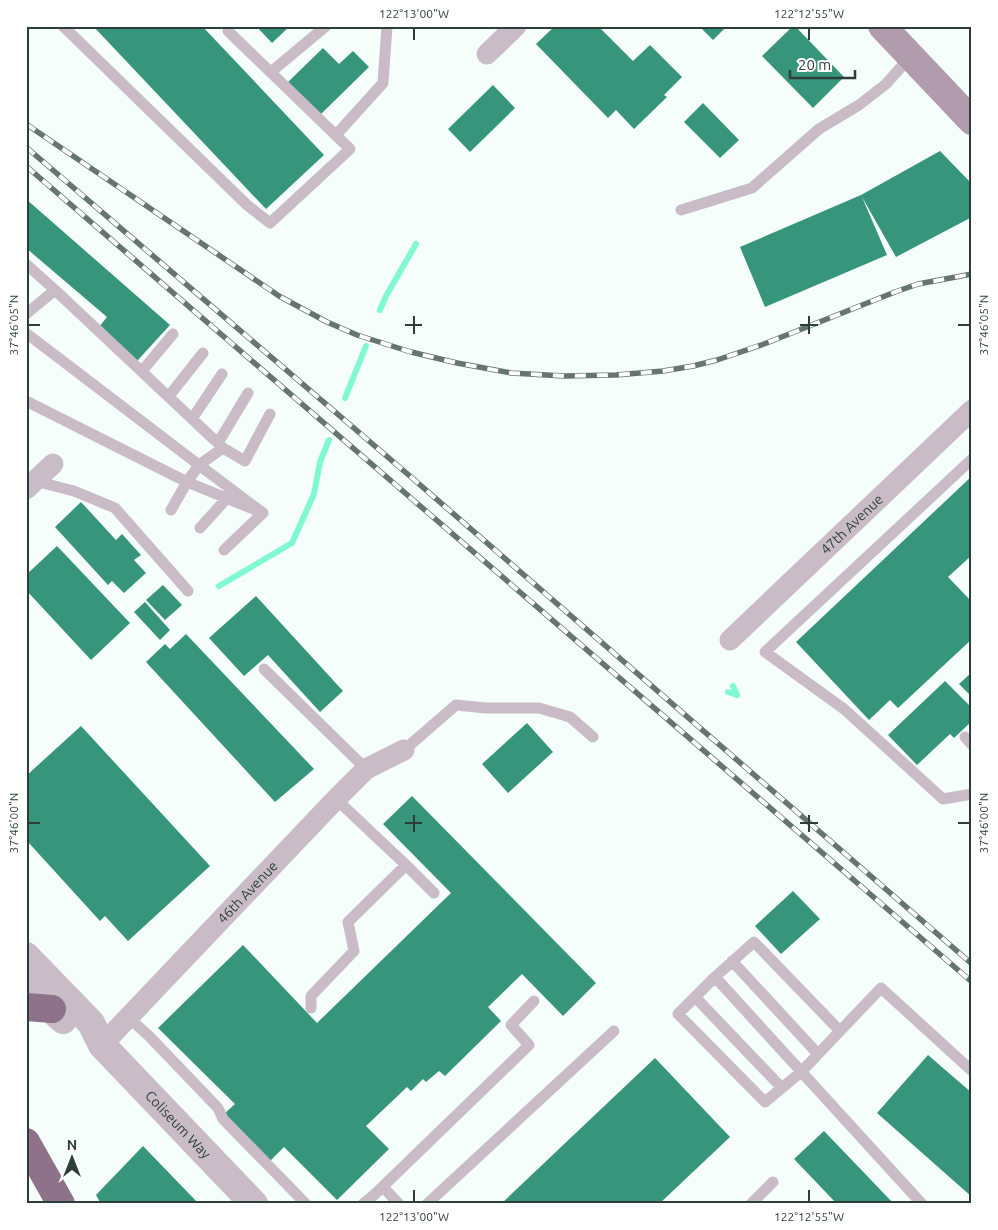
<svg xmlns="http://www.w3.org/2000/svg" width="998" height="1230" font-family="Ubuntu,sans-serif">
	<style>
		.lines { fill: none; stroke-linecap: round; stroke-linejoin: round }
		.stream { stroke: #80f8d4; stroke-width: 6 }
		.building { fill: #37957b }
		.service { stroke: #c9bcc7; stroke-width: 11 }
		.minor { stroke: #c9bcc7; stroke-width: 21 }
		.tertiary { stroke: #c9bcc7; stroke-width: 28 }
		.secondary { stroke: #b09cad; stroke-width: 28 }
		.motorway { stroke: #8e728a; stroke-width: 28 }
		.rail-casing { stroke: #667570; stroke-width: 5.5 }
		.rail { stroke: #fff; stroke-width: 4; stroke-dasharray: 11; stroke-linecap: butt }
		.ticks { fill: none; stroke: #2d3e38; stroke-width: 2 }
		.labels { text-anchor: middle; stroke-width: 4.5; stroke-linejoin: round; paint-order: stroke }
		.street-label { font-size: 14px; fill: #2d3e38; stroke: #fff }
		.neatline { fill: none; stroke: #2d3e38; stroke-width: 2 }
		.ticks-label { font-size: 12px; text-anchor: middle; fill: #2d3e38 }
	</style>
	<rect width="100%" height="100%" fill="#f5fefb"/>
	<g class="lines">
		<path class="stream" d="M 380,310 L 386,296 L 416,244
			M 345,398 L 366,346
			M 219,586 L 292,543 L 314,494 L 320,462 L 329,440
			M 733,686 L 737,695
			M 728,692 L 737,695"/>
	</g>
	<path class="building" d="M 93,26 L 202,26 L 324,155 L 266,209 Z
		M 256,26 L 290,26 L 272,43 Z
		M 555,26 L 598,26 L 633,61 L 650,45 L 682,77 L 664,95 L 667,97 L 634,129 L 616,110 L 608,118 L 536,44 Z
		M 699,26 L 727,26 L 713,40 Z
		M 793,26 L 795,26 L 844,77 L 813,108 L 762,56 Z
		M 323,48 L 339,64 L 353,51 L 369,67 L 320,115 L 288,82 Z
		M 493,85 L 515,108 L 470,152 L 448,129 Z
		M 703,103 L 739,140 L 720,158 L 684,122 Z
		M 940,151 L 972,184 L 972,217 L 896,257 L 862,197 L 887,255 L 765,307 L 740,247 L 861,195 Z
		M 26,199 L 170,325 L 137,361 L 99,327 L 107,317 L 26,248 Z
		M 972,476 L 972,555 L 948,577 L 972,602 L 972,639 L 898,708 L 890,700 L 869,720 L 796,642 Z
		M 81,502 L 116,540 L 122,534 L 141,555 L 134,560 L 146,573 L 124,593 L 112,581 L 108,585 L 55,527 Z
		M 57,546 L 130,623 L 91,660 L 26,590 L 26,575 Z
		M 163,585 L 182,605 L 165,620 L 146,600 Z
		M 256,596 L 343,691 L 320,712 L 268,655 L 244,676 L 209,638 Z
		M 145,602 L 170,630 L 160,640 L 134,612 Z
		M 186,634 L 314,769 L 275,802 L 146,662 L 165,644 L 170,649 Z
		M 972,672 L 972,697 L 959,684 Z
		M 945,681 L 972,708 L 972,721 L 954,738 L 950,734 L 917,765 L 888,735 Z
		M 527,723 L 553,752 L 508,793 L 482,764 Z
		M 81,726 L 210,866 L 128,941 L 105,916 L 100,921 L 28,842 L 26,843 L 26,776 Z
		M 412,796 L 596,983 L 563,1016 L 522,974 L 488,1007 L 501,1021 L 445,1076 L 439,1071 L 426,1082 L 423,1079 L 411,1091 L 407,1087 L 366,1126 L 389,1149 L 337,1200 L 284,1147 L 269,1162 L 223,1115 L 235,1104 L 158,1028 L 243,945 L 317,1023 L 451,893 L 383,824 Z
		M 793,891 L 820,919 L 781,954 L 755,926 Z
		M 928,1055 L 972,1093 L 972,1197 L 877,1113 Z
		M 655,1058 L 730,1137 L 659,1204 L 501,1204 Z
		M 824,1131 L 894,1204 L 837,1204 L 794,1159 Z
		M 143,1146 L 199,1204 L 101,1204 L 96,1195 Z"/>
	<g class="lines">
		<path class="service" d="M 63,26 L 247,205 L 270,223 L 350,149 L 228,31
			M 271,72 L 326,26
			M 336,135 L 383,83 L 387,26
			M 681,210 L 752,188 L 819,129 L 859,105 L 886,84 L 910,57
			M 26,264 L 55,290 L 26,314
			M 55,290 L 223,448 L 199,465 L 263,513 L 187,482 L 171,510
			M 26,333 L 199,465 L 187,482 L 26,401
			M 142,371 L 173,334
			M 169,396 L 203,353
			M 192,419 L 222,374
			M 218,443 L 248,393
			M 223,448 L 245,461 L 270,414
			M 972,459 L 765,652 L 844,709 L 943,799 L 972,794
			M 35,481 L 74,491 L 115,508 L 188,591
			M 200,528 L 227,498
			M 224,550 L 263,513
			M 264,669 L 366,769
			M 965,737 L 972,745
			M 404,750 L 456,705 L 486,708 L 539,708 L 570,717 L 593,737
			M 336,799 L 406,865 L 434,893
			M 732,961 L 818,1054
			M 715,977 L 754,942 L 840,1031 L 801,1072 L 765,1102 L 678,1014 L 715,977 L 922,1204
			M 695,997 L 782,1088
			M 311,1008 L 311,996 L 354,951 L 348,922 L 406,865
			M 128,1017 L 149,1036 L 218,1108 L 223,1119 L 306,1204
			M 840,1031 L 881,988 L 972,1071
			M 383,1187 L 399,1204
			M 363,1204 L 374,1195 L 529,1045 L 511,1025 L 534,1001
			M 427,1204 L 614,1031
			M 751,1204 L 773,1182"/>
		<g class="minor">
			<path d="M 487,54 L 516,26"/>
			<path d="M 26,489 L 53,464"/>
			<path id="s1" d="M 730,640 L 972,410"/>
			<path id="s2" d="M 102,1045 L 336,799 L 366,769 L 404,750"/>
		</g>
		<g class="tertiary">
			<path id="s3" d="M 26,956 L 91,1023 L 102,1045 L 254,1204"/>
			<path d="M 26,986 L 63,1020"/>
		</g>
		<path class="secondary" d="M 882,26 L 972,121"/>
		<path class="motorway" d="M 26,1007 L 52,1009
			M 26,1142 L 61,1204"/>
		<defs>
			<path id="rail" d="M 26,124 L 279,296 L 327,322 L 357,335 L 411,352 L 457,363 L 511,373 L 564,376 L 616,375 L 663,371 L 693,366 L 717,360 L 764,344 L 895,292 L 918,284 L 972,274
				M 26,147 L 411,477 L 972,964
				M 26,166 L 972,982"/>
		</defs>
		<use href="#rail" class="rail-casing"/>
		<use href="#rail" class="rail"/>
	</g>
	<path class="ticks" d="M 414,28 L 414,40M 809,28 L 809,40M 414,316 L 414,334M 809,316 L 809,334M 28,325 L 40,325M 405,325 L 422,325M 800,325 L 818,325M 958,325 L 970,325M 414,815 L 414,832M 809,815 L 809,832M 28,823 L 40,823M 405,823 L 422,823M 800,823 L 818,823M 958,823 L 970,823M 414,1190 L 414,1202M 809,1190 L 809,1202"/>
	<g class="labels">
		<g class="street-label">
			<text dy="5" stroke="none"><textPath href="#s1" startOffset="168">47th Avenue</textPath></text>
			<text dy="5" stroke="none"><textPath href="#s2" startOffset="211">46th Avenue</textPath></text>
			<text dy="5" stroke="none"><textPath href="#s3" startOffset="228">Coliseum Way</textPath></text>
		</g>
	</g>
	<rect width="998" height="1230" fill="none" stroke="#ffffff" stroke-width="55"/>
	<g transform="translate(72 1158)" stroke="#ffffff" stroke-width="4" paint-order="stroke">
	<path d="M0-4L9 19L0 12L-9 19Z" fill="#2d3e38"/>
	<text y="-8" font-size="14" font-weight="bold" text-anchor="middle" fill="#2d3e38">N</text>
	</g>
	<path d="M790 70v8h65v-8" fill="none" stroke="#2d3e38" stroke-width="2.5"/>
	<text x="798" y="70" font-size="15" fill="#2d3e38" stroke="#ffffff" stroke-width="4" paint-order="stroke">20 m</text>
	<rect x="28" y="28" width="942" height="1174" class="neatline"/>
	<g class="ticks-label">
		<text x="414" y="18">122°13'00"W</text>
		<text x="809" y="18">122°12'55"W</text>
		<text transform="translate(14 325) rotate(-90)" y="4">37°46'05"N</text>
		<text transform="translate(984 325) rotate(-90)" y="4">37°46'05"N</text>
		<text transform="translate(14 823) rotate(-90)" y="4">37°46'00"N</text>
		<text transform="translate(984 823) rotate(-90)" y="4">37°46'00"N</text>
		<text x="414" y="1221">122°13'00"W</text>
		<text x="809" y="1221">122°12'55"W</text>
	</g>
</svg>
